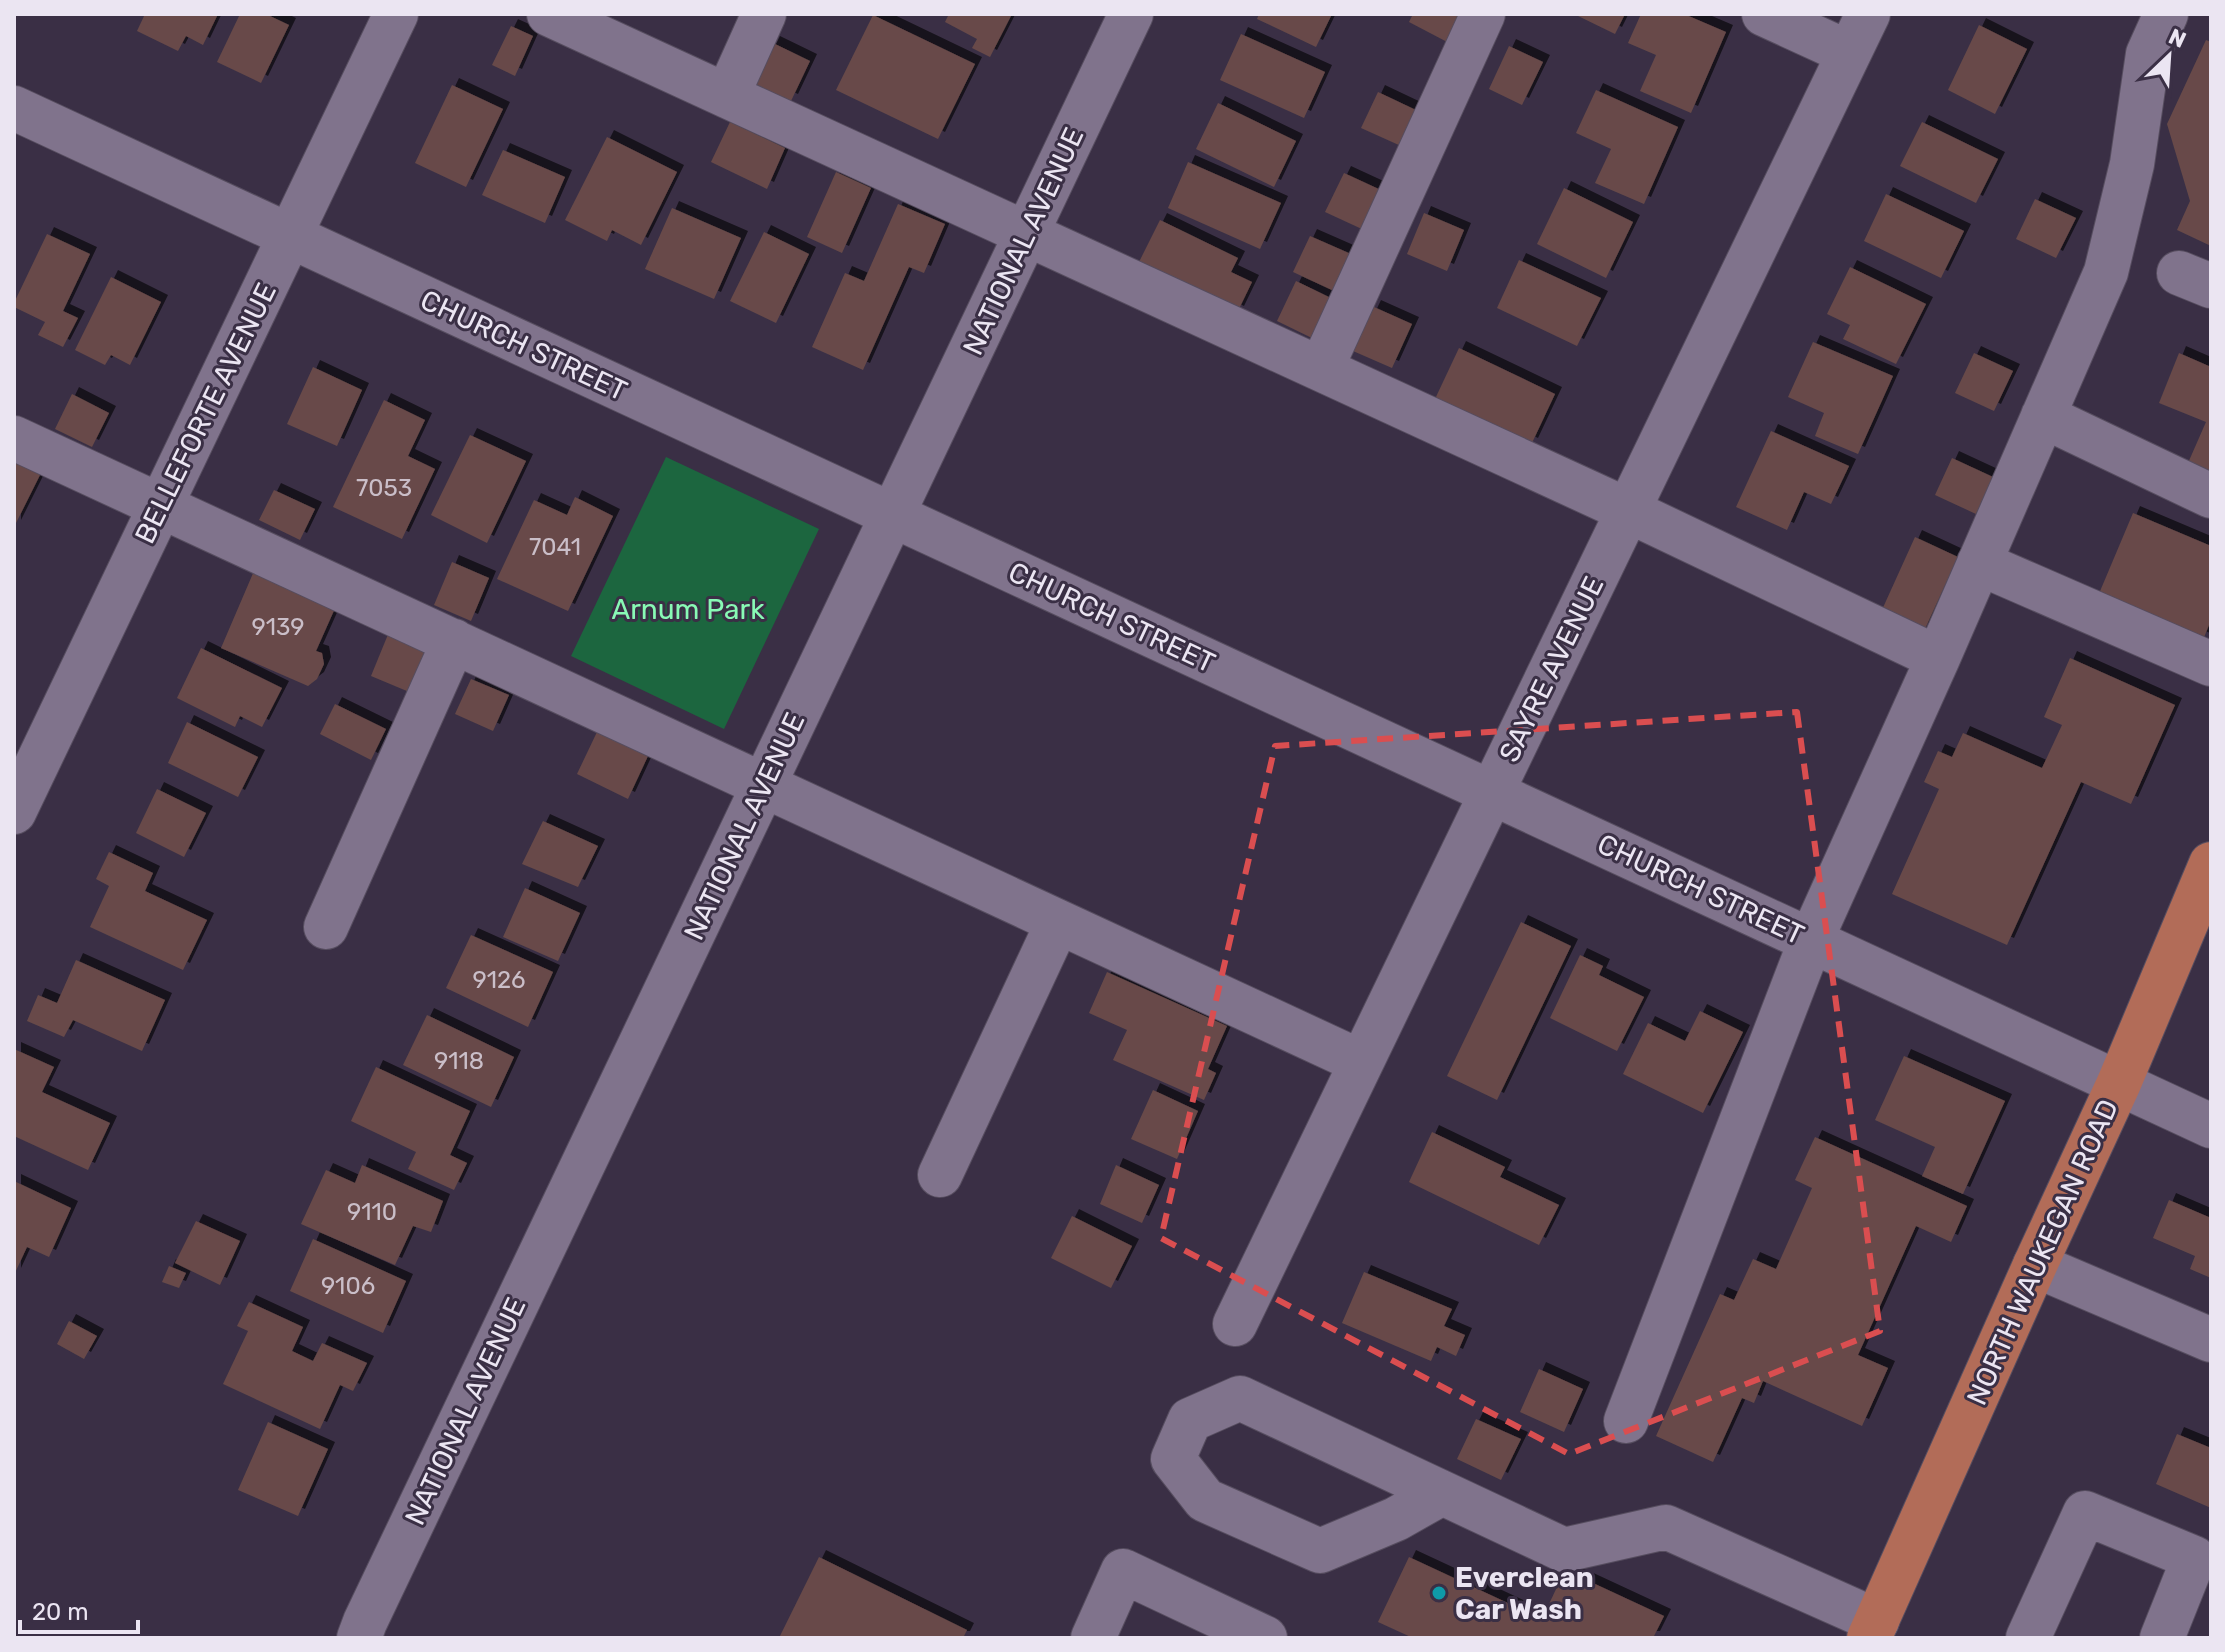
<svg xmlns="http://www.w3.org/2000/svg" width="2225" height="1652" font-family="Rubik,sans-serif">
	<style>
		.green { fill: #1c663f }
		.building { fill: #674a48; filter: url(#shadow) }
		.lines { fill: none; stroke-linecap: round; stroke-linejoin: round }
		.minor-casing { stroke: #564d5f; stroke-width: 46 }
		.major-casing { stroke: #564d5f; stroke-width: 46 }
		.minor { stroke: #80738c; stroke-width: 44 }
		.major { stroke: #b26c58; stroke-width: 44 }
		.marked { fill: none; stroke: #da4e50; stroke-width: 6; stroke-dasharray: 16 10; stroke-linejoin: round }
		.culture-dot { fill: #0f9aa8; stroke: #3a2f45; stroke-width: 3 }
		.labels { text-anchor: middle; stroke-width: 6; stroke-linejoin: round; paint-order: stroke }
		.number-label { font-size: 24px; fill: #cabec8 }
		.street-label { font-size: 28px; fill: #ebe5f2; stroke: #3a2f45 }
		.park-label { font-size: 28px; fill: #88fab5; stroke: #3a2f45 }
		.poi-label { font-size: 28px; font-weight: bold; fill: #ebe5f2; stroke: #3a2f45; text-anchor: start }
	</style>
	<defs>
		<filter id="shadow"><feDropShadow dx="7" dy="-7" stdDeviation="0" flood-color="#0009"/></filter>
	</defs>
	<rect width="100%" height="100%" fill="#3a2f45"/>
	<path class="green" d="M 666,457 L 819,529 L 724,729 L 571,656 Z"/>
	<path class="building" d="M 145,14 L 218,14 L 203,45 L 186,36 L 178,51 L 137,31 Z
		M 240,14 L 271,14 L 270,16 L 289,25 L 261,83 L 217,62 Z
		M 949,14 L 1012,14 L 990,57 L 972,48 L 977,39 L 945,22 Z
		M 1259,14 L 1332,14 L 1316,47 L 1257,19 Z
		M 1413,14 L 1467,14 L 1451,44 L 1409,22 Z
		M 1574,14 L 1625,14 L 1615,34 Z
		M 1641,14 L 1684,14 L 1726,32 L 1691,113 L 1640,91 L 1656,55 L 1628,43 Z
		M 873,15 L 975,64 L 938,139 L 836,90 Z
		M 1979,25 L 2027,49 L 1995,114 L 1948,90 Z
		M 511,26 L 533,36 L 515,76 L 492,65 Z
		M 1241,34 L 1325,72 L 1304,118 L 1220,80 Z
		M 2206,40 L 2211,42 L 2211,246 L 2177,230 L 2190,201 L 2167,124 Z
		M 773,43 L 810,61 L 791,101 L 753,84 Z
		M 1509,46 L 1543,62 L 1522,105 L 1489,89 Z
		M 452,85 L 503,109 L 466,187 L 415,163 Z
		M 1596,90 L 1678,127 L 1644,204 L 1595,183 L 1611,149 L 1576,133 Z
		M 1378,92 L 1418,111 L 1401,146 L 1361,128 Z
		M 1218,103 L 1296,141 L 1274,187 L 1196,149 Z
		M 730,122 L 785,148 L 767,189 L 711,162 Z
		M 1922,122 L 1998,159 L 1976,203 L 1900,166 Z
		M 607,137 L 677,172 L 641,245 L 612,230 L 607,241 L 565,220 Z
		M 503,150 L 565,177 L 545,223 L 482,195 Z
		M 1188,162 L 1281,203 L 1260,249 L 1168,208 Z
		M 836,172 L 871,188 L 842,253 L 807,237 Z
		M 1344,173 L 1383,191 L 1364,230 L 1325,212 Z
		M 1564,188 L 1633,222 L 1606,278 L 1537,244 Z
		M 1886,194 L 1964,231 L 1941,278 L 1864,241 Z
		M 2035,199 L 2076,218 L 2056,258 L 2016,239 Z
		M 898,204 L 945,224 L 924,273 L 909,267 L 863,370 L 812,347 L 845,273 L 864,281 Z
		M 672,208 L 741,238 L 714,299 L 645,269 Z
		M 1424,213 L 1464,230 L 1447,271 L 1407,254 Z
		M 1160,220 L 1238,258 L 1231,272 L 1252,282 L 1237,313 L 1138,264 Z
		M 764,232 L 809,254 L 776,323 L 730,301 Z
		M 47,234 L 90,254 L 63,311 L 78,318 L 63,347 L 38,335 L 45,322 L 14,307 L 14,303 Z
		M 1310,236 L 1351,254 L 1334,291 L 1293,272 Z
		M 1519,260 L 1601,298 L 1577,346 L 1497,308 Z
		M 1850,267 L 1926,304 L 1896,364 L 1843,339 L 1850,325 L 1827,314 Z
		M 111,277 L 161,302 L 130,365 L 111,355 L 105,365 L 75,350 Z
		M 1296,281 L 1333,299 L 1314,339 L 1277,321 Z
		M 1374,307 L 1412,324 L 1392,368 L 1353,351 Z
		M 1813,342 L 1893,376 L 1858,454 L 1815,436 L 1824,413 L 1788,397 Z
		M 1459,348 L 1555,394 L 1531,445 L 1435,399 Z
		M 1974,353 L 2013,371 L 1994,411 L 1955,393 Z
		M 2179,353 L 2211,367 L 2211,473 L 2188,463 L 2206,422 L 2159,403 Z
		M 313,367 L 362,390 L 337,446 L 287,424 Z
		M 72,394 L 109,413 L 92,447 L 55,429 Z
		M 384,400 L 425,420 L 408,456 L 435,469 L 402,539 L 333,507 Z
		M 1771,431 L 1849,466 L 1831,504 L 1804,492 L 1787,530 L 1736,507 Z
		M 470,435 L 526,461 L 487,543 L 431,515 Z
		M 1952,458 L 1993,477 L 1976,514 L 1935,495 Z
		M 14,460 L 41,473 L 14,527 Z
		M 274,490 L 315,509 L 300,540 L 259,520 Z
		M 575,497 L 613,516 L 568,611 L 497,579 L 534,500 L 567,515 Z
		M 2133,513 L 2211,546 L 2211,620 L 2203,640 L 2098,596 Z
		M 1915,537 L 1958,557 L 1924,631 L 1881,612 Z
		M 452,562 L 489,578 L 471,621 L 434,605 Z
		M 254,571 L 336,606 L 316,651 L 322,653 L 324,664 L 317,679 L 308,686 L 221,648 Z
		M 389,632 L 432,651 L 414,694 L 371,676 Z
		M 201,648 L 282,688 L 262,727 L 240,716 L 235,727 L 177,698 Z
		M 2070,658 L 2175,705 L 2131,804 L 2081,782 L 2007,945 L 1892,894 L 1939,789 L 1924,782 L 1938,751 L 1952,757 L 1963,733 L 2042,768 L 2062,725 L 2044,717 Z
		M 471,679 L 509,695 L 493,731 L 455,714 Z
		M 335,704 L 386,729 L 371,760 L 320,734 Z
		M 187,722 L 258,757 L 238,797 L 168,763 Z
		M 597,732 L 648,756 L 628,799 L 577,774 Z
		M 157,789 L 206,813 L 184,857 L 136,833 Z
		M 543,821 L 598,846 L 578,887 L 522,864 Z
		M 109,852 L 153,873 L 145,891 L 207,920 L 183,970 L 90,927 L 109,886 L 96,879 Z
		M 525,888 L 580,913 L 558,961 L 503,937 Z
		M 1521,922 L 1571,946 L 1497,1100 L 1447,1076 Z
		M 471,935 L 553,972 L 528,1027 L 446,988 Z
		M 1580,955 L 1603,966 L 1599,975 L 1644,997 L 1617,1051 L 1550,1018 Z
		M 76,960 L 165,1000 L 142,1051 L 73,1020 L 64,1037 L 27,1021 L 38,995 L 57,1003 Z
		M 1107,972 L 1227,1026 L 1208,1069 L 1216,1073 L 1204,1100 L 1113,1060 L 1127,1030 L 1089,1013 Z
		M 1700,1011 L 1743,1032 L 1703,1113 L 1623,1074 L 1648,1023 L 1685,1041 Z
		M 427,1015 L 514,1057 L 491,1107 L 403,1065 Z
		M 14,1049 L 54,1067 L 42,1092 L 110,1123 L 88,1170 L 14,1136 Z
		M 1904,1056 L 2005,1101 L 1963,1194 L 1922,1176 L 1935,1147 L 1875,1120 Z
		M 376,1067 L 470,1111 L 450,1155 L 467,1163 L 454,1190 L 408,1169 L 416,1152 L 351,1121 Z
		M 1153,1090 L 1198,1111 L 1177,1159 L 1131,1139 Z
		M 1432,1132 L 1505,1167 L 1500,1177 L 1559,1205 L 1539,1245 L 1409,1182 Z
		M 1815,1137 L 1967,1206 L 1951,1242 L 1916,1226 L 1858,1355 L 1888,1368 L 1862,1426 L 1763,1381 L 1754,1403 L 1742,1398 L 1713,1462 L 1656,1436 L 1720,1294 L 1734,1300 L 1753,1259 L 1776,1269 L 1812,1188 L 1795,1180 Z
		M 362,1165 L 443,1201 L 431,1232 L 413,1226 L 395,1265 L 301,1224 L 326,1170 L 355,1183 Z
		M 1116,1165 L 1159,1185 L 1142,1223 L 1100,1204 Z
		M 14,1181 L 71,1208 L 49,1257 L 27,1247 L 14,1275 Z
		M 2169,1200 L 2211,1218 L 2211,1278 L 2190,1269 L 2195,1256 L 2153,1238 Z
		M 1072,1216 L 1132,1246 L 1111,1288 L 1051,1258 Z
		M 196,1221 L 240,1241 L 220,1285 L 175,1263 Z
		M 313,1239 L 406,1281 L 383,1333 L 290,1291 Z
		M 169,1266 L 186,1273 L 179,1288 L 162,1282 Z
		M 1364,1272 L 1452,1309 L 1444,1326 L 1465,1335 L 1456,1356 L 1437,1347 L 1431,1361 L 1342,1323 Z
		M 249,1302 L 303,1327 L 292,1351 L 313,1361 L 322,1343 L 367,1363 L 353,1391 L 340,1385 L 320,1429 L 223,1384 L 248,1331 L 237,1326 Z
		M 69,1321 L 97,1336 L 84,1359 L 57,1344 Z
		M 1539,1369 L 1583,1389 L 1564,1432 L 1520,1412 Z
		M 1476,1419 L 1521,1439 L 1501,1480 L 1457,1459 Z
		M 268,1422 L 328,1449 L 298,1516 L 238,1490 Z
		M 2177,1434 L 2211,1448 L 2211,1508 L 2156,1484 Z
		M 819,1557 L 967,1630 L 963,1638 L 779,1638 Z
		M 1409,1557 L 1542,1619 L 1565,1570 L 1664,1616 L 1653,1638 L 1413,1638 L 1378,1622 Z"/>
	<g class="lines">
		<defs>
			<path id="minor" d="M 549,14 L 1627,510 L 1938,658
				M 1764,14 L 1849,53
				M 727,96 L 764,14
				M 14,108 L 2211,1126
				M 2179,273 L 2211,286
				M 1321,369 L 1483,14
				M 2043,416 L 2211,496
				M 14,438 L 1361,1062
				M 1979,563 L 2211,664
				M 14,812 L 396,14
				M 326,927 L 454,641
				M 940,1175 L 1058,922
				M 2035,1265 L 2211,1340
				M 1235,1324 L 1868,14
				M 1626,1421 L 1811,940 L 1938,658 L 2106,272 L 2132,164 L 2148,54 L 2166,14
				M 1442,1493 L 1396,1519 L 1320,1551 L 1205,1500 L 1173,1459 L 1190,1420 L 1240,1398 L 1564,1550 L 1666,1527 L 1877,1621
				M 359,1638 L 365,1622 L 1131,14
				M 1093,1638 L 1123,1571 L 1265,1638
				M 2028,1638 L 2085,1513 L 2194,1558 L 2162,1638"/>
			<path id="major" d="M 1869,1638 L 2035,1265 L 2119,1083 L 2211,864"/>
		</defs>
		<use href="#minor" class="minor-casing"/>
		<use href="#major" class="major-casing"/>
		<use href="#minor" class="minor"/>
		<use href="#major" class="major"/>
	</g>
	<path class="marked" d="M 1797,712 L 1880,1331 L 1569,1454 L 1161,1238 L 1275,746 Z"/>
	<circle class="culture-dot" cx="1439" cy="1593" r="8"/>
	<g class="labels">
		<g class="number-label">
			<text x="384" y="496">7053</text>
			<text x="555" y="555">7041</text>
			<text x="278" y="635">9139</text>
			<text x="499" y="988">9126</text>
			<text x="459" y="1069">9118</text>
			<text x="372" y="1220">9110</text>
			<text x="348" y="1294">9106</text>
		</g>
		<g class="street-label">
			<text transform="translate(1023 241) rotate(-65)" y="10">NATIONAL AVENUE</text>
			<text transform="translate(524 345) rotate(25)" y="10">CHURCH STREET</text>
			<text transform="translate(205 413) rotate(-64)" y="10">BELLEFORTE AVENUE</text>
			<text transform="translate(1112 617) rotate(25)" y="10">CHURCH STREET</text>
			<text transform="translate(1551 669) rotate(-64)" y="10">SAYRE AVENUE</text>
			<text transform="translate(744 826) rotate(-65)" y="10">NATIONAL AVENUE</text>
			<text transform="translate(1701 889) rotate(25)" y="10">CHURCH STREET</text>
			<text transform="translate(2042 1252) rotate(-66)" y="10">NORTH WAUKEGAN ROAD</text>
			<text transform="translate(465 1411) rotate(-65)" y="10">NATIONAL AVENUE</text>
		</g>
		<g class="park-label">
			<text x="688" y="619">Arnum Park</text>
		</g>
		<g class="poi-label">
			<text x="1455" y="1587">Everclean<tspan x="1455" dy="32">Car Wash</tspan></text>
		</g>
	</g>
	<rect width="2225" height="1652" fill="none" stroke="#ebe5f2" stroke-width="32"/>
	<g transform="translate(2169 56) rotate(25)" stroke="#3a2f45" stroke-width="6" paint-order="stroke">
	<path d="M0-6L14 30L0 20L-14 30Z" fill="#ebe5f2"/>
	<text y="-12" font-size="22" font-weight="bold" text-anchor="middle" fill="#ebe5f2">N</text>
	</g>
	<path d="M20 1620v12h118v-12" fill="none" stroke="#ebe5f2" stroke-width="4"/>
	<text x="32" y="1620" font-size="24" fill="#ebe5f2" stroke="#3a2f45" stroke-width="6" paint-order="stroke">20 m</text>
</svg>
